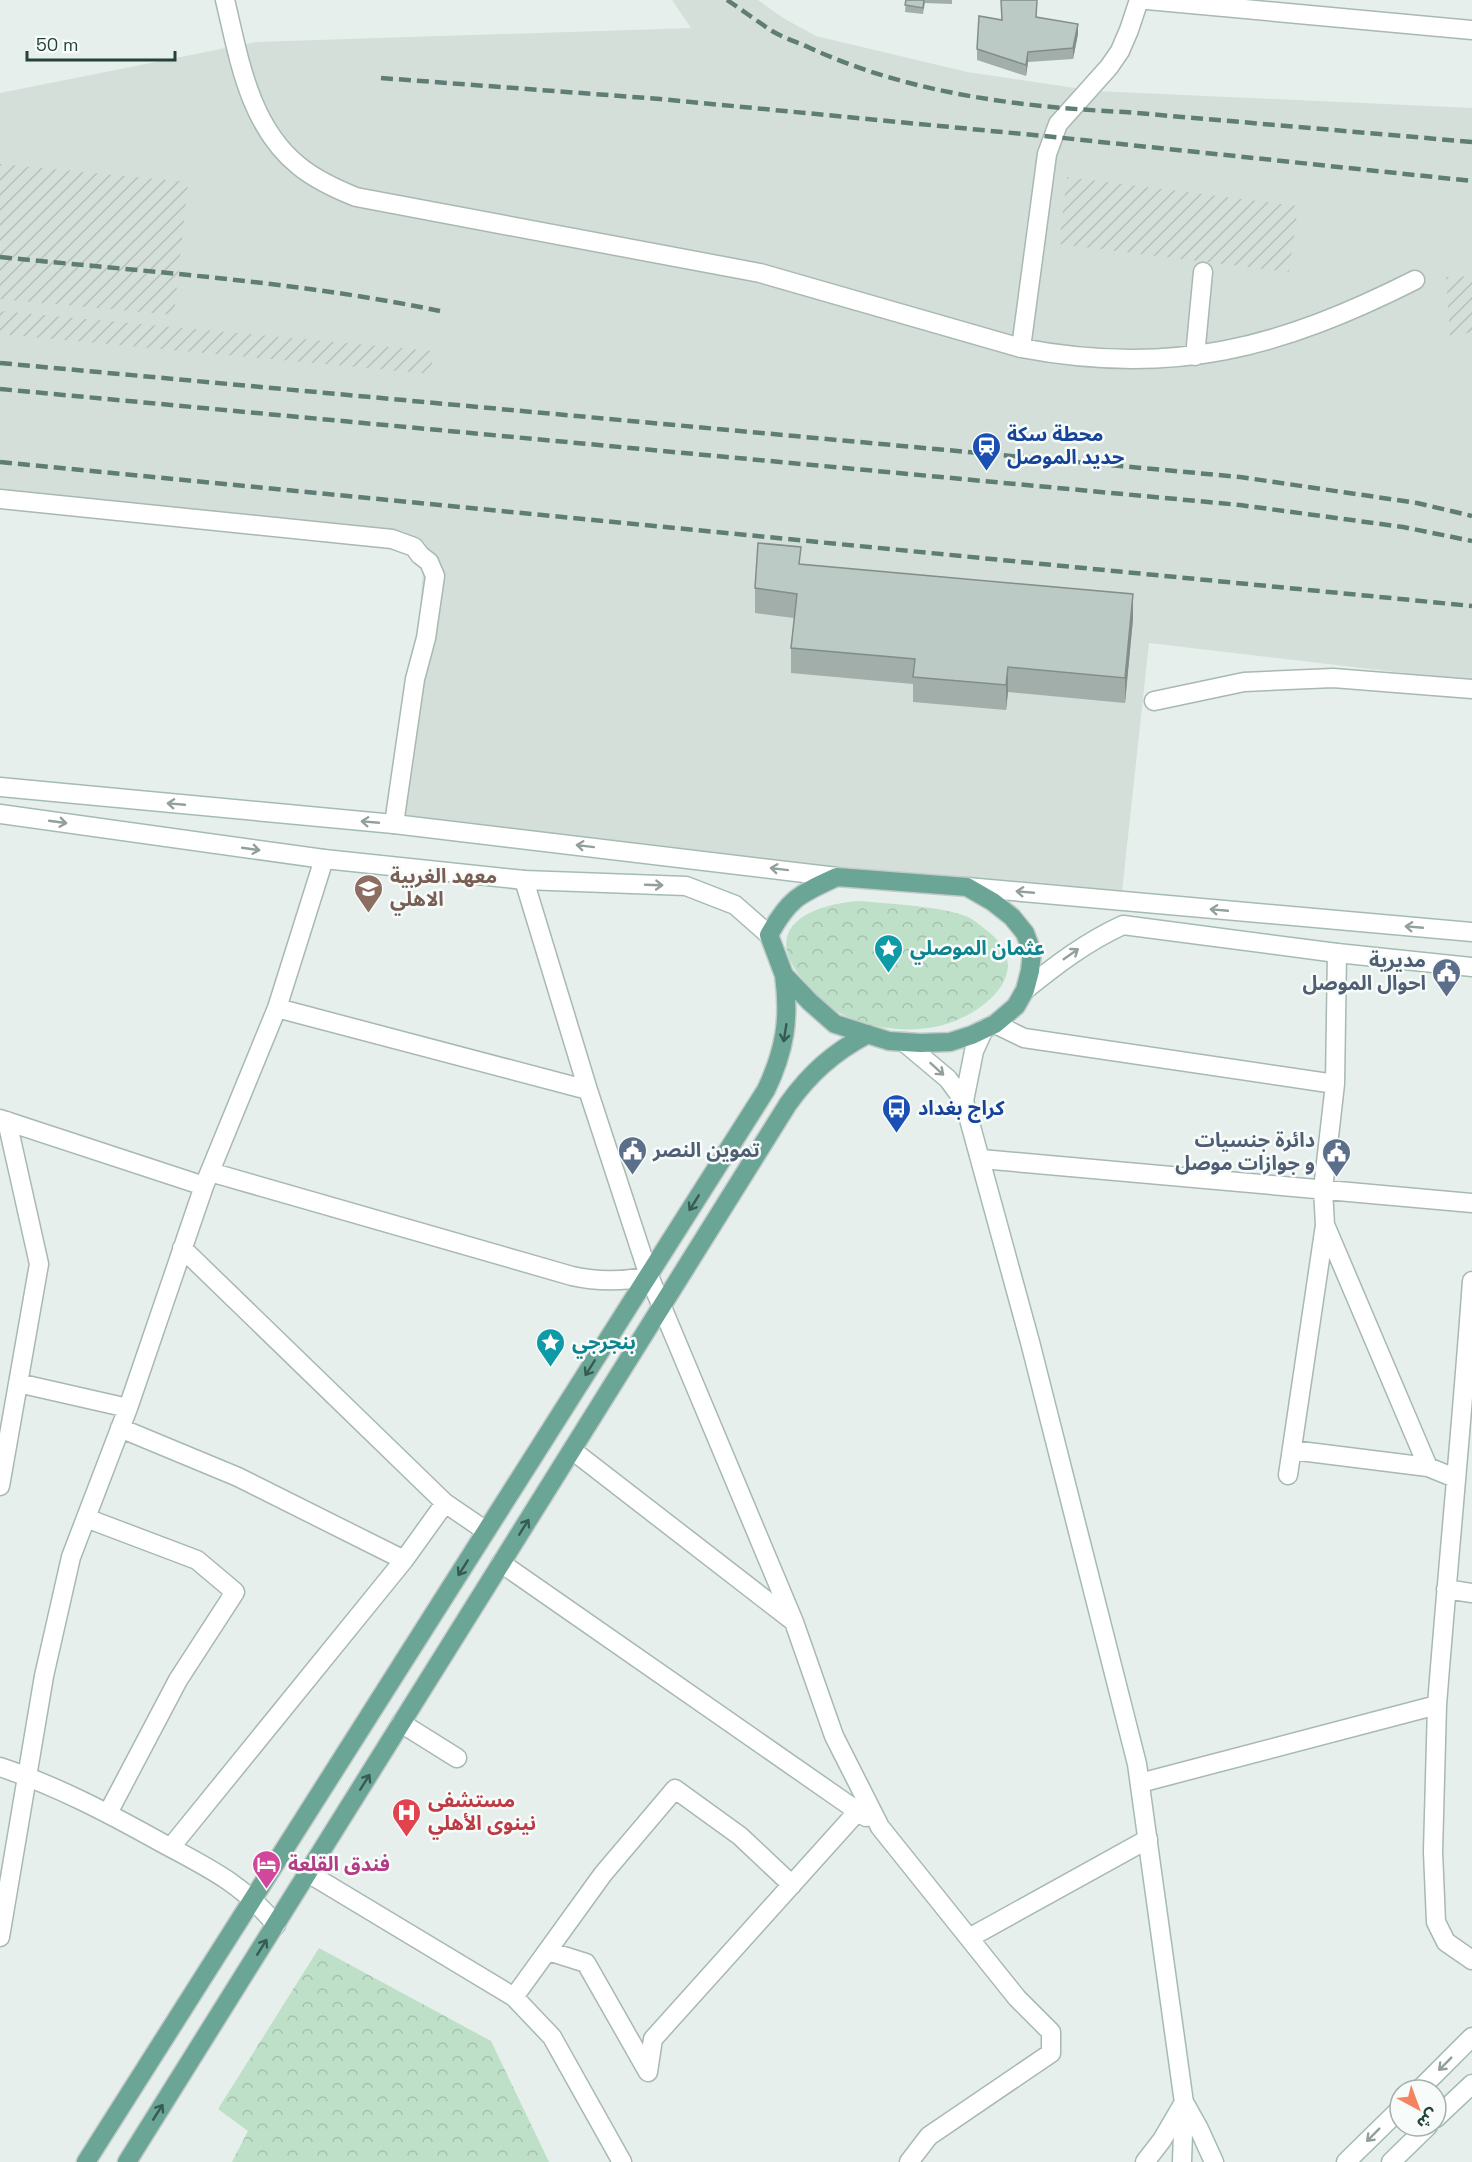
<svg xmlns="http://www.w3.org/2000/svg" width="1472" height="2162" font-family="'Space Grotesk','Noto Sans Arabic',sans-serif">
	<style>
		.built { fill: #d4dfda }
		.industrial { fill: url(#industrial-furrows) }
		.park { fill: url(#park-crowns) }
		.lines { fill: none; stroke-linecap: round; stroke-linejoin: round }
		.minor-casing { stroke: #a8b8b2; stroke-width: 21 }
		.tertiary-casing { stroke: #a8b8b2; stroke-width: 21 }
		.secondary-casing { stroke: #a4bbb3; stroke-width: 21 }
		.primary-casing { stroke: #c2cac8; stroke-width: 21 }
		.minor { stroke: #fff; stroke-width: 18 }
		.tertiary { stroke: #fff; stroke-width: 18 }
		.secondary { stroke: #fff; stroke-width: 18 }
		.primary { stroke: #6aa596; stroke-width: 18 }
		.rail { stroke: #5f7d75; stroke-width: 4.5; stroke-dasharray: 12 6; stroke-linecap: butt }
		.wall { fill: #a1aea9 }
		.shaded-wall { fill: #838d89 }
		.building { fill: #bbcac4; stroke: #838d89; stroke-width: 1.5 }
		.oneway { stroke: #92a09c }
		.oneway2 { stroke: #365b51 }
		.labels { text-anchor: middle; stroke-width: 5; stroke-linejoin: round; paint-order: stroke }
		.transit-label { font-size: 20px; font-weight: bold; fill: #164399; stroke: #f7fbf9; text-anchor: start }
		.education-label { font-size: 20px; font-weight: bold; fill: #785e54; stroke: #f7fbf9; text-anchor: start }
		.culture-label { font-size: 20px; font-weight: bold; fill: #0d838f; stroke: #f7fbf9; text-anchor: start }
		.service-label { font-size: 20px; font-weight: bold; fill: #4e5e75; stroke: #f7fbf9; text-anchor: end }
		.health-label { font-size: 20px; font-weight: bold; fill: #be3a42; stroke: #f7fbf9; text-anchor: start }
		.hotel-label { font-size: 20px; font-weight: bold; fill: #b23c85; stroke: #f7fbf9; text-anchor: start }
	</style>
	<defs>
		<pattern id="industrial-furrows" width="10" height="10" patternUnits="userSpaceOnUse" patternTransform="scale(1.5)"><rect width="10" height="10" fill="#d4dfda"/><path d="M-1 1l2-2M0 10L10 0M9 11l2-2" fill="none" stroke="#b6c1bc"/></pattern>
		<pattern id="park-crowns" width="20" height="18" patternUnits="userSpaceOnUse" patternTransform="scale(1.5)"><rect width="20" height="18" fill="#bfe0c8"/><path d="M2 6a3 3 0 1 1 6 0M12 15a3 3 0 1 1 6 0" fill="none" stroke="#a4c1ad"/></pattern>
	</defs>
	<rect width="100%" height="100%" fill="#e6efeb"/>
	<path class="built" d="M 672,0 L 758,0 L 783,18 L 816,36 L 967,72 L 1096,91 L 1472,108 L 1472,681 L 1149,643 L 1121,901 L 394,824 L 415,679 L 425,542 L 0,496 L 0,93 L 256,42 L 691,28 Z"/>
	<path class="industrial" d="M 0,164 L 188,182 L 174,315 L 0,299 Z
		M 1067,177 L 1298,206 L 1289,272 L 1059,244 Z
		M 1472,276 L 1472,332 L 1450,336 L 1446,277 Z
		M 0,311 L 433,351 L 431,374 L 0,334 Z"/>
	<path class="park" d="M 860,901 C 889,904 943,906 968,917 C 976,921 982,927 990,933 C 1036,972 983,1014 943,1025 C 910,1034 868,1029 838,1012 C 825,1004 814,992 804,981 C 758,928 810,904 860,901 Z
		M 319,1948 L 491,2041 L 549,2162 L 232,2162 L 248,2131 L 218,2109 Z"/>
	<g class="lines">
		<defs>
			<path id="minor" d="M 225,0 C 239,58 249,126 299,166 C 316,180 336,189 356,197 L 760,273 L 1021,348 L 1047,154 L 1058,124 L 1109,67 L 1120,51 L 1129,30 L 1139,0
				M 1147,0 L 1472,30
				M 1021,348 C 1173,377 1280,348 1415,280
				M 1195,356 L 1203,272
				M 0,499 L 392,539 L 414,547 L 420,555 L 429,562 L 435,576 L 426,638 L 415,679 L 394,824
				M 1154,701 L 1244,682 L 1333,678 L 1472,689
				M 524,880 L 588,1090 L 649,1276 L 794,1622 L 834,1736 L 880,1827 L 1017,1998 L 1051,2032 L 1051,2053 L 929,2136 L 909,2162
				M 277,1008 L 588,1090
				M 995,1024 L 1024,1038 L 1335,1084
				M 0,1119 L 204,1186
				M 981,1159 L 1472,1203
				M 210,1172 L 572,1276 C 598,1282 622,1282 649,1276
				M 1326,1227 L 1428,1467
				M 182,1248 L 445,1503 L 486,1531
				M 18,1383 L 128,1408
				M 120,1428 L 238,1477 L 404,1560 L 445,1503
				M 572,1450 L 793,1621
				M 1292,1450 L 1428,1467 L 1455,1478
				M 1288,1475 L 1325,1225 L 1323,1189 L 1335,1084 L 1337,953
				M 0,1486 L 39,1264 L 7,1121
				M 86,1518 L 197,1560 L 235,1592 L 178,1680 L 108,1813
				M 501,1563 L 866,1817
				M 1446,1589 L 1472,1593
				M 1437,1705 L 1433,1852 L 1436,1922 L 1446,1942 L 1472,1960
				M 401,1723 L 457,1758
				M 1140,1783 L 1437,1705 C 1448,1564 1462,1423 1472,1281
				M 171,1847 L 404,1560
				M 308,1873 L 514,1997 L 552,2037 L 622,2162
				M 0,1937 L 44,1676 L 71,1557 L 128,1408 L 204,1186 L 277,1008 L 324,859
				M 969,1938 L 1148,1839
				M 548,1951 L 586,1963 L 648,2072 L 653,2039 L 858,1811
				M 514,1997 L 603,1874 L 675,1789 L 740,1836 L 792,1885"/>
			<path id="tertiary" d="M 0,1767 C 57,1786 110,1814 162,1843 C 207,1867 243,1884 276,1925"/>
			<path id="secondary" d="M 0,787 L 394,824 L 837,877
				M 0,814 L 324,859 L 524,880 L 686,886 L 735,905 L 769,935
				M 967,887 L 1472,932
				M 1025,990 C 1056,965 1086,942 1123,925 L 1337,953 L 1472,967
				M 904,1042 L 948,1079 L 964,1101 L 1030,1342 L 1137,1764 L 1184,2103 L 1182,2162
				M 964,1101 L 974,1051 L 984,1029
				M 1419,2090 L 1472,2037
				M 1185,2104 L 1199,2129 L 1214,2162
				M 1436,2118 L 1472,2084
				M 1145,2162 L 1162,2140 L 1183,2104
				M 1346,2162 L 1400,2109
				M 1391,2162 L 1428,2126"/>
			<path id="primary" d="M 837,877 L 967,887 L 993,902 L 1012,917 L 1025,933 L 1032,952 L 1030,971 L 1025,990 L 1016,1006 L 995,1024 L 972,1035 L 950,1042 L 920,1043 L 889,1041 L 835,1024 L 810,1002 L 784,975 L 769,935 C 789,898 800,894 837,877 Z
				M 86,2162 L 766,1090 C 785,1050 790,1019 784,975
				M 127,2162 L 788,1104 C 810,1073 834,1052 868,1034"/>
		</defs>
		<use href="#minor" class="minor-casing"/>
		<use href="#tertiary" class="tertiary-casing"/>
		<use href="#secondary" class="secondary-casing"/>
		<use href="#primary" class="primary-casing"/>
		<use href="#minor" class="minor"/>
		<use href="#tertiary" class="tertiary"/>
		<use href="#secondary" class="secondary"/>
		<use href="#primary" class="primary"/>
		<path class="rail" d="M 727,0 C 742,10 757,21 772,31 C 784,38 797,42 810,48 C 908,93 1018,107 1125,112 L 1472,142
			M 381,78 L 660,99 L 1054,137 L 1472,181
			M 0,257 C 147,272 296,281 440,311
			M 0,363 L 1240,477 L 1417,503 L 1472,516
			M 0,389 L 1240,505 L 1403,527 L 1472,541
			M 0,462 L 1472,606"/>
	</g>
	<path class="wall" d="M 906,0 L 952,0 L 952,4 L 925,3 L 923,14 L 905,12 Z
		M 1037,17 L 1078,34 L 1073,59 L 1028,62 L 1026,76 L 977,60 L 977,49 L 1001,20 Z
		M 801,565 L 1133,619 L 1125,703 L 1008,692 L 1006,710 L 913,702 L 913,684 L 791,673 L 791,648 L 794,618 L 755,613 L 755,588 Z"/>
	<path class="shaded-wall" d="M 1078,24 L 1078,34 L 1073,59 L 1073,48 Z
		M 1028,52 L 1028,62 L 1026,76 L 1026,65 Z
		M 1133,594 L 1133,619 L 1125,703 L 1125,678 Z
		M 1008,667 L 1008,692 L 1006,710 L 1006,685 Z"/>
	<path class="building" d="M 906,0 L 924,0 L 923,8 L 905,5 Z
		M 1001,0 L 1037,0 L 1036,17 L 1078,24 L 1073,48 L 1028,52 L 1026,65 L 977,49 L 979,16 L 1002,20 Z
		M 758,543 L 801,547 L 799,564 L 1133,594 L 1125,678 L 1008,667 L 1006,685 L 913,677 L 915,659 L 791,648 L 797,594 L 755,588 Z"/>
	<defs><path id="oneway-shaft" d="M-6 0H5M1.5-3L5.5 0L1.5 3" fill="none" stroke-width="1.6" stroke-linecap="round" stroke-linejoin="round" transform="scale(1.5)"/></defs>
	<g class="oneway">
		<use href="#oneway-shaft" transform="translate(176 804) rotate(-175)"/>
		<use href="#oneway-shaft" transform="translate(58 822) rotate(8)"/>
		<use href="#oneway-shaft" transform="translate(370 822) rotate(-175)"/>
		<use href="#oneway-shaft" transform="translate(585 846) rotate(-173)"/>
		<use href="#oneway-shaft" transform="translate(251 849) rotate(8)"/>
		<use href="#oneway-shaft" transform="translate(779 869) rotate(-173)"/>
		<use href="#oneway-shaft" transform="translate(654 885) rotate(2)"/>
		<use href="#oneway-shaft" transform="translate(1025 892) rotate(-175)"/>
		<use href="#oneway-shaft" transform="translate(1219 910) rotate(-175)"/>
		<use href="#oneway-shaft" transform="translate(1414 927) rotate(-175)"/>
		<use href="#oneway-shaft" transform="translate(1071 954) rotate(-35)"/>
		<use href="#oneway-shaft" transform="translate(937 1069) rotate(42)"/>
		<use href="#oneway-shaft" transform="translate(1445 2064) rotate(135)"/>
		<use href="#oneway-shaft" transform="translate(1373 2135) rotate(135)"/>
	</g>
	<g class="oneway2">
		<use href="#oneway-shaft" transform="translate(785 1033) rotate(99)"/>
		<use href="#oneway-shaft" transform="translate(694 1203) rotate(122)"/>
		<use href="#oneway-shaft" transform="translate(590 1368) rotate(122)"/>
		<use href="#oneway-shaft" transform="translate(524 1527) rotate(-58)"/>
		<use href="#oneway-shaft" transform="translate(463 1568) rotate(122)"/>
		<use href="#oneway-shaft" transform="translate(365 1782) rotate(-58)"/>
		<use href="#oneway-shaft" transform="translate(262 1947) rotate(-58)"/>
		<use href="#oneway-shaft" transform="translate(158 2112) rotate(-58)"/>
	</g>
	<defs>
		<symbol id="station-pin" viewBox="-11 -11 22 30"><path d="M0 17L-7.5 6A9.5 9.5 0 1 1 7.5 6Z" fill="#1a4fb4" stroke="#f7fbf9"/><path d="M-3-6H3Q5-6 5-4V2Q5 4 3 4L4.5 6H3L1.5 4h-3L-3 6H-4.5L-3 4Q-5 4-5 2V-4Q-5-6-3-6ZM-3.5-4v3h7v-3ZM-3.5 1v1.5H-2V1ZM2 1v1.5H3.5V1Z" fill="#fff"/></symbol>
		<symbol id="school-pin" viewBox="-11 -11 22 30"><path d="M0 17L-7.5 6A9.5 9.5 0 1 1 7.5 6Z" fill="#8d6e63" stroke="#f7fbf9"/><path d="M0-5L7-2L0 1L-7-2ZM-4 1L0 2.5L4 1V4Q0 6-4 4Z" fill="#fff"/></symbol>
		<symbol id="sight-pin" viewBox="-11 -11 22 30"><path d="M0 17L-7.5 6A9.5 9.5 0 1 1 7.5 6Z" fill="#0f9aa8" stroke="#f7fbf9"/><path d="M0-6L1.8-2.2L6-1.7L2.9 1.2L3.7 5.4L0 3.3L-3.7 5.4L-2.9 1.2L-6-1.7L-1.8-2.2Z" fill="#fff"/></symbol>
		<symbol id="civic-pin" viewBox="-11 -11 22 30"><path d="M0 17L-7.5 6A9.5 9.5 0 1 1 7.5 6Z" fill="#5c6f8a" stroke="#f7fbf9"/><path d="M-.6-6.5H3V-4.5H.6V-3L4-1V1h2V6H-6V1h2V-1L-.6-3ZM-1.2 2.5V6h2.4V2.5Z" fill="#fff"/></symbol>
		<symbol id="bus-pin" viewBox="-11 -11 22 30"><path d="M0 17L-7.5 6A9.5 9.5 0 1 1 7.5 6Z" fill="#1a4fb4" stroke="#f7fbf9"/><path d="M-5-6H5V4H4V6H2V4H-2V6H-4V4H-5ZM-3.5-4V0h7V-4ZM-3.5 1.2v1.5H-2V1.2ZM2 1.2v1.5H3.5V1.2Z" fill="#fff"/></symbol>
		<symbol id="hospital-pin" viewBox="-11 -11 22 30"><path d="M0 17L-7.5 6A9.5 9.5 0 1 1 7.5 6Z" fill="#e0444e" stroke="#f7fbf9"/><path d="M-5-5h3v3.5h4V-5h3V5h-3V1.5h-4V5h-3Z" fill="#fff"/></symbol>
		<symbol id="hotel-pin" viewBox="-11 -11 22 30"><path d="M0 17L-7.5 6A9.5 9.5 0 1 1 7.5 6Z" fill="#d1479c" stroke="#f7fbf9"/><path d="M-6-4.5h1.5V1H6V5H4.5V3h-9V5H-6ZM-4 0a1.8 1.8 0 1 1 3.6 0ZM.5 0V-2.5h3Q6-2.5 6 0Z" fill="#fff"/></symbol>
	</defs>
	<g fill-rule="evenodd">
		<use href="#station-pin" x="970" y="430" width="33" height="45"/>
		<use href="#school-pin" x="352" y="872" width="33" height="45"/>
		<use href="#sight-pin" x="872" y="932" width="33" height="45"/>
		<use href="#civic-pin" x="1430" y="956" width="33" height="45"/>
		<use href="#bus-pin" x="880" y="1092" width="33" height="45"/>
		<use href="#civic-pin" x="616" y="1134" width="33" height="45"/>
		<use href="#civic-pin" x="1320" y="1136" width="33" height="45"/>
		<use href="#sight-pin" x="534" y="1326" width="33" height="45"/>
		<use href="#hospital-pin" x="390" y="1796" width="33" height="45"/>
		<use href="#hotel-pin" x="250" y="1848" width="33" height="45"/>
	</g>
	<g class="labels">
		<g class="transit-label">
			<text x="1007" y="441">محطة سكة<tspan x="1007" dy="23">حديد الموصل</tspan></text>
			<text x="918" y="1115">كراج بغداد</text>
		</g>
		<g class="education-label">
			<text x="390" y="883">معهد الغربية<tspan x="390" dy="23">الاهلي</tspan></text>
		</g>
		<g class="culture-label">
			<text x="910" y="955">عثمان الموصلي</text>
			<text x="572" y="1349">بنجرجي</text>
		</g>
		<g class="service-label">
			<text x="1426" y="967">مديرية<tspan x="1426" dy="23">احوال الموصل</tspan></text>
			<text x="1315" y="1147">دائرة جنسيات<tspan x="1315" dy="23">و جوازات موصل</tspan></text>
			<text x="653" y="1157" text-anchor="start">تموين النصر</text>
		</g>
		<g class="health-label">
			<text x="428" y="1807">مستشفى<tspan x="428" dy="23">نينوى الأهلي</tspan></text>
		</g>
		<g class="hotel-label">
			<text x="288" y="1871">فندق القلعة</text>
		</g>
	</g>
	<g transform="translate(1418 2108) rotate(139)"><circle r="28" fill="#f7fbf9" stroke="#a3b1ad" stroke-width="1.5"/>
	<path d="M0-4.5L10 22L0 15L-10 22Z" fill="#f4845f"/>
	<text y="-9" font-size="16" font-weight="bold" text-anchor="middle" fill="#24423a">ش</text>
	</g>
	<path d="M27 51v9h148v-9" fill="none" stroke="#24423a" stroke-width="3"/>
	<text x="36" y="51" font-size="18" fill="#24423a" stroke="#f7fbf9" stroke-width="4.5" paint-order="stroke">50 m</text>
</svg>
